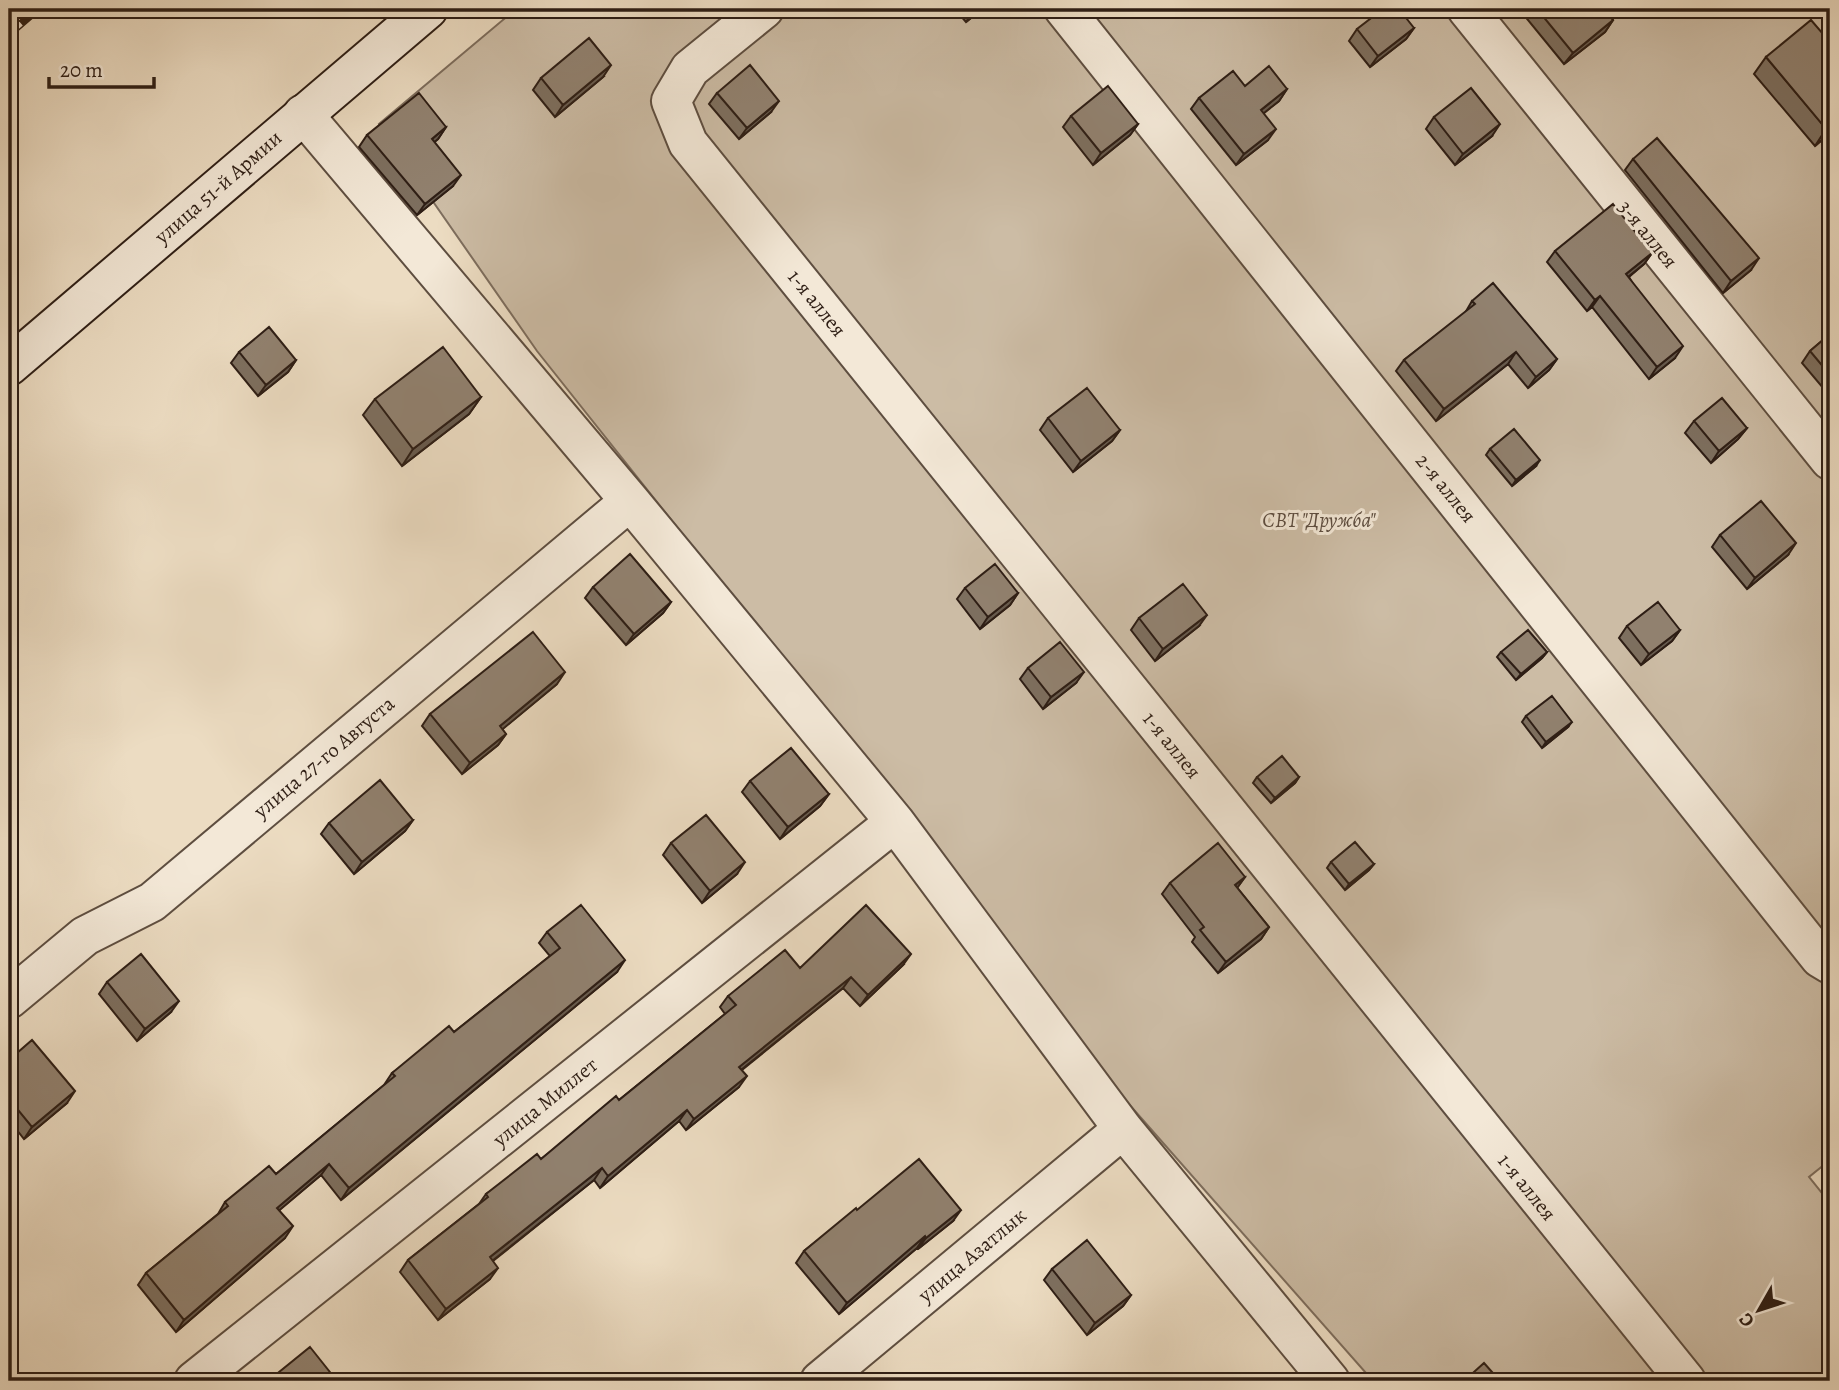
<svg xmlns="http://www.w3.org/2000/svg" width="1839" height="1390" font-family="Alegreya,serif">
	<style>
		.green { fill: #ccbca5; stroke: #7d6d5d; stroke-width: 2 }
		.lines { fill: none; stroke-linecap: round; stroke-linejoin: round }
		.street-casing { stroke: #5e4e40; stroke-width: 42 }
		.secondary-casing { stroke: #2e1e15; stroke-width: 42 }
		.street { stroke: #f3e8d7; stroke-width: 38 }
		.secondary { stroke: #f3e8d7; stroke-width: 38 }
		.rail-casing { stroke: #2e1e15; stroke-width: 8 }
		.rail { stroke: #f3e8d7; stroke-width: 5; stroke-dasharray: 16; stroke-linecap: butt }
		.wall { fill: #7d6f5f; stroke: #2e1e15; stroke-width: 2 }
		.shaded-wall { fill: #665a4e; stroke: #2e1e15; stroke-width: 2 }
		.building { fill: #91816f; stroke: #2e1e15; stroke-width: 2 }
		.labels { text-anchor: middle; stroke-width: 6; stroke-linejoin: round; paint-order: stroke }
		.street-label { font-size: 21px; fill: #2e1e15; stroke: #f3e8d7 }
		.park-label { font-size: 21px; font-style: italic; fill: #5d4d40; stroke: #f3e8d7 }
	</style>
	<rect width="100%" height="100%" fill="#ecdcc2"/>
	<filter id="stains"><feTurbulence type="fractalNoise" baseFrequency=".00286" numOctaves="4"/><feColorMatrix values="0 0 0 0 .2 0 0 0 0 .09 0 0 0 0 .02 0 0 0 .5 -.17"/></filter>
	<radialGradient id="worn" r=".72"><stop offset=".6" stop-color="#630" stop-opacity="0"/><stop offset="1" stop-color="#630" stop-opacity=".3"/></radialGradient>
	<path class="green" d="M 516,9 L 1830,9 L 1830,1160 L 1809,1177 L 1830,1203 L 1830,1381 L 1373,1381 L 1127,1102 L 761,633 L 537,351 L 379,124 Z"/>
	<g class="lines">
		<defs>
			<path id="street" d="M 764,9 L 690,69 L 671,101 L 688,143 L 1686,1381
				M 1064,9 L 1820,958 L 1830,964
				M 1467,9 L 1830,460
				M 303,114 L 630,501 L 895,822 L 1123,1129 L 1330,1381
				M 9,999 L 85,936 L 152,902 L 630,501
				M 194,1381 L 895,822
				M 820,1381 L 1123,1129"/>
			<path id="secondary" d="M 9,366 L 428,9"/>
		</defs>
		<use href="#street" class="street-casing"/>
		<use href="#secondary" class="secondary-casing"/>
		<use href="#street" class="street"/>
		<use href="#secondary" class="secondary"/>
		<defs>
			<path id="rail" d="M 9,34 L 38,9"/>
		</defs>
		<use href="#rail" class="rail-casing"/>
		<use href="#rail" class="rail"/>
	</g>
	<path class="wall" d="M 626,9 L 635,9 L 629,13 Z
		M 955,9 L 982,9 L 966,22 Z
		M 1519,9 L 1604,9 L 1613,20 L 1605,32 L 1564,64 Z
		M 1414,28 L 1406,39 L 1370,67 L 1349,41 L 1357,29 Z
		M 1766,57 L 1830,133 L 1815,146 L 1754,74 Z
		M 603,77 L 555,117 L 533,90 L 541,78 Z
		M 1245,86 L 1287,89 L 1279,101 L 1263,113 L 1268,140 L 1236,165 L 1191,109 L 1199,98 Z
		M 717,93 L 771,112 L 739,139 L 709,104 Z
		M 1071,116 L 1138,124 L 1130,135 L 1093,165 L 1063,127 Z
		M 1434,117 L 1492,136 L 1455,165 L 1426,129 Z
		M 446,127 L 438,139 L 434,142 L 453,186 L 417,215 L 359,147 L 367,135 Z
		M 1633,159 L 1751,270 L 1723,293 L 1625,170 Z
		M 1555,251 L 1652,253 L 1644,264 L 1629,277 L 1675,358 L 1649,379 L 1592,307 L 1587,311 L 1547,262 Z
		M 1472,301 L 1557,359 L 1549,370 L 1528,388 L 1508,364 L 1436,421 L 1396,371 L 1404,360 L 1465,313 Z
		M 1830,334 L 1830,394 L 1829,395 L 1802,363 L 1810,351 Z
		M 239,352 L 296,360 L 288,372 L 258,396 L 231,363 Z
		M 481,397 L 469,414 L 402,466 L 363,415 L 375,399 Z
		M 1048,418 L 1120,430 L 1112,441 L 1073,472 L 1040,430 Z
		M 1694,421 L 1747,428 L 1738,439 L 1711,463 L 1685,433 Z
		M 1490,449 L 1536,466 L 1512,486 L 1486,455 Z
		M 1720,535 L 1788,555 L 1747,589 L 1712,547 Z
		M 593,587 L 671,602 L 663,613 L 626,645 L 585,598 Z
		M 965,588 L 1018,593 L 1010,605 L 980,629 L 957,599 Z
		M 1139,618 L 1199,626 L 1155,661 L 1131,630 Z
		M 1627,626 L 1680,630 L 1672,641 L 1641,665 L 1619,638 Z
		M 1501,652 L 1547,652 L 1542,658 L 1516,680 L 1497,657 Z
		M 1028,668 L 1076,683 L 1043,709 L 1020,679 Z
		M 557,684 L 502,729 L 506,734 L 498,745 L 462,774 L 422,726 L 430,714 Z
		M 1526,716 L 1568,727 L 1542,748 L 1522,722 Z
		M 1257,777 L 1299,777 L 1295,783 L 1271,803 L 1253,783 Z
		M 750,781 L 829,794 L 820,806 L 780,839 L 742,792 Z
		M 413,820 L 405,831 L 354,874 L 321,834 L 329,823 Z
		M 671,843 L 737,874 L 702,903 L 663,855 Z
		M 1331,862 L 1374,864 L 1369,870 L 1345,890 L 1327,868 Z
		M 1245,877 L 1237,888 L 1269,927 L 1261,939 L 1218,973 L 1192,942 L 1195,937 L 1162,894 L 1170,883 Z
		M 547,932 L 617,972 L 341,1200 L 321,1175 L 279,1210 L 285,1238 L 176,1332 L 138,1285 L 146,1273 L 218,1214 L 225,1202 L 276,1174 L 384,1085 L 392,1073 L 454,1032 L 550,956 L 539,943 Z
		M 903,965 L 860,1006 L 843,988 L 742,1070 L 739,1087 L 686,1130 L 679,1121 L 600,1188 L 594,1180 L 493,1261 L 490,1279 L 438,1320 L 400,1272 L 408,1260 L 479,1204 L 486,1194 L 541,1159 L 619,1100 L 725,1014 L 720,1007 L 728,996 L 800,968 Z
		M 107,982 L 171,1012 L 137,1041 L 99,994 Z
		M 9,1060 L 67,1103 L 24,1139 L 9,1120 Z
		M 857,1210 L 953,1221 L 918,1249 L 917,1248 L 839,1314 L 796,1263 L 804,1251 Z
		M 1052,1269 L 1131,1295 L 1123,1306 L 1087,1335 L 1044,1280 Z"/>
	<path class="shaded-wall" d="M 979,9 L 982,9 L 966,22 L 970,16 Z
		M 1613,20 L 1605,32 L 1564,64 L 1573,53 Z
		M 1414,28 L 1406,39 L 1370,67 L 1378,56 Z
		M 611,65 L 603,77 L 555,117 L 563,105 Z
		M 1287,89 L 1279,101 L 1253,122 L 1261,110 Z
		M 779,101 L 771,112 L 739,139 L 747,128 Z
		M 1138,124 L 1130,135 L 1093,165 L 1101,153 Z
		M 1500,124 L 1492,136 L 1455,165 L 1463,154 Z
		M 1830,126 L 1830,133 L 1815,146 L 1826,129 Z
		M 446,127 L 438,139 L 424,151 L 432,139 Z
		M 1276,129 L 1268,140 L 1236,165 L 1244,154 Z
		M 461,175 L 453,186 L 417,215 L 425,204 Z
		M 1652,253 L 1644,264 L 1618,285 L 1626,274 Z
		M 1759,258 L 1751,270 L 1723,293 L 1731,281 Z
		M 1600,296 L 1592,307 L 1587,311 L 1595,300 Z
		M 1683,346 L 1675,358 L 1649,379 L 1657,367 Z
		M 1516,352 L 1508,364 L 1436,421 L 1444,409 Z
		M 1557,359 L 1549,370 L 1528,388 L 1536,377 Z
		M 296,360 L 288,372 L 258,396 L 266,385 Z
		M 481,397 L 469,414 L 402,466 L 413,449 Z
		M 1747,428 L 1738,439 L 1711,463 L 1719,451 Z
		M 1120,430 L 1112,441 L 1073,472 L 1081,461 Z
		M 1540,460 L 1536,466 L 1512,486 L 1516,480 Z
		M 1796,543 L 1788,555 L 1747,589 L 1755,578 Z
		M 1018,593 L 1010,605 L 980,629 L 988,617 Z
		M 671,602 L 663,613 L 626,645 L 634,634 Z
		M 1207,615 L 1199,626 L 1155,661 L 1163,649 Z
		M 1680,630 L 1672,641 L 1641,665 L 1649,654 Z
		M 1547,652 L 1542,658 L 1516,680 L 1521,674 Z
		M 565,672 L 557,684 L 492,738 L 500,726 Z
		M 1084,672 L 1076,683 L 1043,709 L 1051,697 Z
		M 1572,722 L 1568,727 L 1542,748 L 1546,742 Z
		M 506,734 L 498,745 L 462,774 L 470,763 Z
		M 1299,777 L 1295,783 L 1271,803 L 1275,798 Z
		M 829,794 L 820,806 L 780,839 L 788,827 Z
		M 413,820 L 405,831 L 354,874 L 362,862 Z
		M 745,862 L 737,874 L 702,903 L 710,891 Z
		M 1374,864 L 1369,870 L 1345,890 L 1349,884 Z
		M 1245,877 L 1237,888 L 1235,885 Z
		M 1269,927 L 1261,939 L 1218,973 L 1226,962 Z
		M 911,954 L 903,965 L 860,1006 L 868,995 Z
		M 625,960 L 617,972 L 341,1200 L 349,1188 Z
		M 851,977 L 843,988 L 731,1078 L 739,1067 Z
		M 179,1001 L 171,1012 L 137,1041 L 145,1029 Z
		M 747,1076 L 739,1087 L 686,1130 L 694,1119 Z
		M 75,1091 L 67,1103 L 24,1139 L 32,1127 Z
		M 687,1110 L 679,1121 L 600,1188 L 608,1176 Z
		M 329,1164 L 321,1175 L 269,1219 L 277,1208 Z
		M 602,1168 L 594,1180 L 482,1269 L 490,1257 Z
		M 961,1210 L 953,1221 L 918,1249 L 926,1238 Z
		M 293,1226 L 285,1238 L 176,1332 L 184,1320 Z
		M 925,1236 L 917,1248 L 839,1314 L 847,1303 Z
		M 498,1268 L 490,1279 L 438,1320 L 446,1309 Z
		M 1131,1295 L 1123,1306 L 1087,1335 L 1095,1323 Z"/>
	<path class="building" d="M 964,9 L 979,9 L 970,16 Z
		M 1383,9 L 1399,9 L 1414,28 L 1378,56 L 1357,29 Z
		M 1537,9 L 1604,9 L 1613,20 L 1573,53 Z
		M 1811,20 L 1830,42 L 1830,126 L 1826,129 L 1766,57 Z
		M 589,38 L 611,65 L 563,105 L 541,78 Z
		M 750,65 L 779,101 L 747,128 L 717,93 Z
		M 1269,66 L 1287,89 L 1261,110 L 1276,129 L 1244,154 L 1199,98 L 1233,71 L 1245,86 Z
		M 1108,86 L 1138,124 L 1101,153 L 1071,116 Z
		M 1471,88 L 1500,124 L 1463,154 L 1434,117 Z
		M 419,93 L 446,127 L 432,139 L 461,175 L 425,204 L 367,135 Z
		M 1657,138 L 1759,258 L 1731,281 L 1633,159 Z
		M 1613,204 L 1652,253 L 1626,274 L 1683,346 L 1657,367 L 1600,296 L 1595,300 L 1555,251 Z
		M 1493,283 L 1557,359 L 1536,377 L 1516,352 L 1444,409 L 1404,360 L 1475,304 L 1472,301 Z
		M 269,327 L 296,360 L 266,385 L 239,352 Z
		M 1830,334 L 1830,375 L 1810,351 Z
		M 443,347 L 481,397 L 413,449 L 375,399 Z
		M 1087,388 L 1120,430 L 1081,461 L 1048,418 Z
		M 1722,398 L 1747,428 L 1719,451 L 1694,421 Z
		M 1514,429 L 1540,460 L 1516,480 L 1490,449 Z
		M 1761,501 L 1796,543 L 1755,578 L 1720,535 Z
		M 630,554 L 671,602 L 634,634 L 593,587 Z
		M 995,564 L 1018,593 L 988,617 L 965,588 Z
		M 1183,584 L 1207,615 L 1163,649 L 1139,618 Z
		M 1658,602 L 1680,630 L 1649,654 L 1627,626 Z
		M 1528,630 L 1547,652 L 1521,674 L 1501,652 Z
		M 533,632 L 565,672 L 500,726 L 506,734 L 470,763 L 430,714 Z
		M 1060,642 L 1084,672 L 1051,697 L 1028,668 Z
		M 1552,696 L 1572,722 L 1546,742 L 1526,716 Z
		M 791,748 L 829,794 L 788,827 L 750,781 Z
		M 1282,756 L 1299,777 L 1275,798 L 1257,777 Z
		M 380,780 L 413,820 L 362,862 L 329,823 Z
		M 706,815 L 745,862 L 710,891 L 671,843 Z
		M 1355,842 L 1374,864 L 1349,884 L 1331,862 Z
		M 1218,843 L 1245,877 L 1235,885 L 1269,927 L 1226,962 L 1200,930 L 1204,927 L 1170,883 Z
		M 581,905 L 625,960 L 349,1188 L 329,1164 L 277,1208 L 293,1226 L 184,1320 L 146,1273 L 228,1206 L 225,1202 L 269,1166 L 276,1174 L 395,1076 L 392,1073 L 449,1026 L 454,1032 L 560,948 L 547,932 Z
		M 866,905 L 911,954 L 868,995 L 851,977 L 739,1067 L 747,1076 L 694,1119 L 687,1110 L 608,1176 L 602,1168 L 490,1257 L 498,1268 L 446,1309 L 408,1260 L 488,1197 L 486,1194 L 537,1154 L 541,1159 L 616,1096 L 619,1100 L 736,1005 L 728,996 L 785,950 L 800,968 Z
		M 141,954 L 179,1001 L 145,1029 L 107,982 Z
		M 32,1040 L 75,1091 L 32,1127 L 9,1099 L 9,1060 Z
		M 919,1159 L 961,1210 L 926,1238 L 925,1236 L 847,1303 L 804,1251 L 856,1208 L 857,1210 Z
		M 1087,1240 L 1131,1295 L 1095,1323 L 1052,1269 Z
		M 310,1347 L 337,1381 L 268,1381 Z
		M 1484,1363 L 1500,1381 L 1464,1381 Z"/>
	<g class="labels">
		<g class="street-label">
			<text transform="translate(218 187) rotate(-41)" y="7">улица 51-й Армии</text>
			<text transform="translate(1648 234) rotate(51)" y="7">3-я аллея</text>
			<text transform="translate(817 303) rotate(51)" y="7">1-я аллея</text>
			<text transform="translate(1446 488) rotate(51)" y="7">2-я аллея</text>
			<text transform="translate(1172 745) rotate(51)" y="7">1-я аллея</text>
			<text transform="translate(324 757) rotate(-40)" y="7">улица 27-го Августа</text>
			<text transform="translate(545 1102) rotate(-39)" y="7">улица Миллет</text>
			<text transform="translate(1527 1187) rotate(51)" y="7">1-я аллея</text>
			<text transform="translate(972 1255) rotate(-40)" y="7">улица Азатлык</text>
		</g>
		<g class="park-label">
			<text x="1319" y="527">СВТ "Дружба"</text>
		</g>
	</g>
	<rect width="1839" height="1390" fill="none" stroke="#ecdcc2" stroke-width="35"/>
	<rect x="10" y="10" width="1818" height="1369" fill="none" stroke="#2e1e15" stroke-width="3.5"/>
	<rect x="18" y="18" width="1804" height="1355" fill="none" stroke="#2e1e15" stroke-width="2"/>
	<g transform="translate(1759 1310) rotate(231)" stroke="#f3e8d7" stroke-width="5" paint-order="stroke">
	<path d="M0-5L12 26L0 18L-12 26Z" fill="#2e1e15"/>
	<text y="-10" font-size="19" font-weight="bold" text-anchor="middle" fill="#2e1e15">С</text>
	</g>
	<path d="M49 77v10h105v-10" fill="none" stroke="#2e1e15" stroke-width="3.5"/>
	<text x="60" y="77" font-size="21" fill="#2e1e15" stroke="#f3e8d7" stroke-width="5" paint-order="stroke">20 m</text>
	<rect width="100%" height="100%" filter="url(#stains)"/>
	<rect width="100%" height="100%" fill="url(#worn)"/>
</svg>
